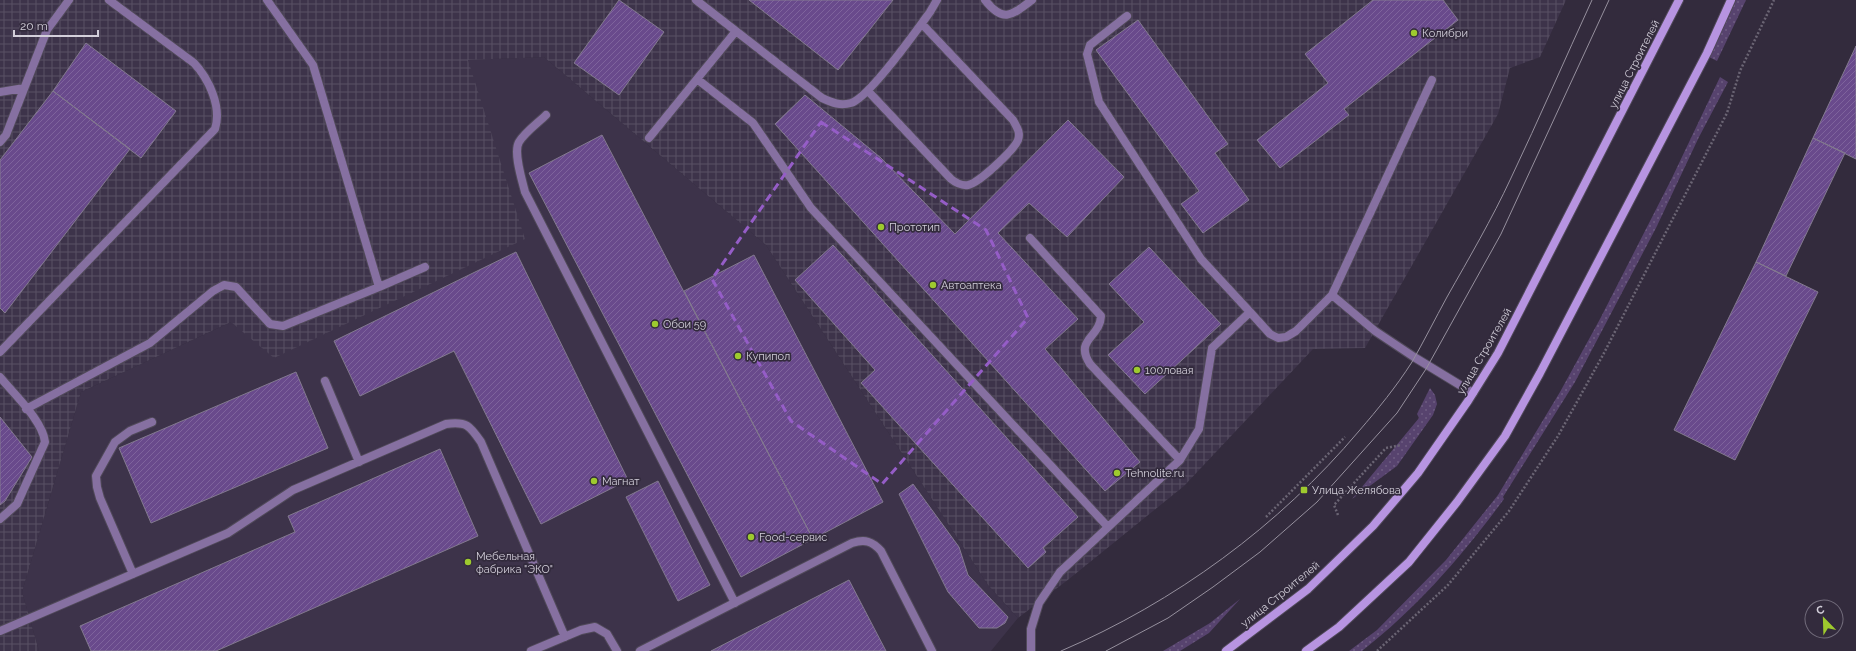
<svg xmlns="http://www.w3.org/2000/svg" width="1856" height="651" font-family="Raleway,sans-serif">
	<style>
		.built { fill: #3d334a }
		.industrial { fill: url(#industrial-grid) }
		.grass { fill: url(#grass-dots) }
		.building { fill: url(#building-hatch); stroke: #837a8f }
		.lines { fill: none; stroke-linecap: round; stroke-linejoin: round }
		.lane-casing { stroke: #504959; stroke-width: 10 }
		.secondary-casing { stroke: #504959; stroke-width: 10 }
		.path { stroke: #6b6574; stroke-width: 2.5; stroke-dasharray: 2 2; stroke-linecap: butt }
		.lane { stroke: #8670a1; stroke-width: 8 }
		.secondary { stroke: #b794e1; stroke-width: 8 }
		.tram { stroke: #96909e; stroke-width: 1 }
		.marked { fill: none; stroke: #955dc7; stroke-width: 3; stroke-dasharray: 8 5; stroke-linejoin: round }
		.poi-dot { fill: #9eca2e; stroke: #332b3d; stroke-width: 1.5 }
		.labels { text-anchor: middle; stroke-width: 3.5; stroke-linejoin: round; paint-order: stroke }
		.poi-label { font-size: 11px; fill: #d3cfda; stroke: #332b3d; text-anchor: start }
		.street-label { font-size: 11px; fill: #d3cfda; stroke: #332b3d }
	</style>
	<defs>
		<pattern id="industrial-grid" width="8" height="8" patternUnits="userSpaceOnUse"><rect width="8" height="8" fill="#3d334a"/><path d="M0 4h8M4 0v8" fill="none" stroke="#585064"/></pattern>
		<pattern id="grass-dots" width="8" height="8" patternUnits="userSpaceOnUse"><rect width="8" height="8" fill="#57436e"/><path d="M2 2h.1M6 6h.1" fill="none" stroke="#6e5d82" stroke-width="1.8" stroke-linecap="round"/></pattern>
		<pattern id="building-hatch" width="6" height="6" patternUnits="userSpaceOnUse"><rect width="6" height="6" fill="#694a8c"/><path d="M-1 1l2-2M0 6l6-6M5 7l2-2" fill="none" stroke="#7e639c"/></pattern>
	</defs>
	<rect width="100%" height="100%" fill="#332b3d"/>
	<path class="built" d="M 544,57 L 766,245 L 988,585 L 1018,618 L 991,651 L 39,651 L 22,592 L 81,392 L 231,322 L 524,239 L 467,60 Z"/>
	<path class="industrial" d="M 0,0 L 1566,0 L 1540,57 L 1510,68 L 1498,114 L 1365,348 L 1313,349 L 1184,486 L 1069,579 L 1018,618 L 988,585 L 766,245 L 544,57 L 468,60 L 525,239 L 274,358 L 231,322 L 81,392 L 22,592 L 39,651 L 0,651 Z"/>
	<path class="grass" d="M 1736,0 L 1746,0 L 1717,61 L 1709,57 Z
		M 1720,77 L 1728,82 L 1699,137 L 1656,228 L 1575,382 L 1503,497 L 1504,499 C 1462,556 1418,607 1362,651 L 1349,651 L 1377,630 L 1446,560 L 1498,495 L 1560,392 L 1600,319 L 1671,180 Z
		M 1430,388 L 1435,395 L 1437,404 L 1433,415 L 1397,466 L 1352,499 L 1419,418 L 1417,414 Z
		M 1240,599 L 1209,633 L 1180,651 L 1163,651 L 1210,623 Z"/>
	<path class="building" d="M 619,0 L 664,32 L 619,95 L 574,63 Z
		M 749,0 L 893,0 L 838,70 Z
		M 1373,0 L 1443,0 L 1458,20 L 1344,109 L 1349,115 L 1280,168 L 1257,140 L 1328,83 L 1305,54 Z
		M 1138,20 L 1228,144 L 1215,153 L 1249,200 L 1203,233 L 1181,204 L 1199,191 L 1096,50 Z
		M 86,43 L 176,111 L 141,158 L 53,91 Z
		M 1856,46 L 1856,159 L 1813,138 Z
		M 53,91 L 130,149 L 5,313 L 0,308 L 0,160 Z
		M 805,95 L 881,158 L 955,234 L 1068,120 L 1124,177 L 1067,237 L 1029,203 L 998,233 L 1078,319 L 1045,349 L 1140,462 L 1105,491 L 775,124 Z
		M 602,135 L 813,539 L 741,577 L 529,173 Z
		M 1813,138 L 1845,153 L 1786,276 L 1756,262 Z
		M 833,245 L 1078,517 L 1043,548 L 1046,552 L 1028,568 L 861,383 L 875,370 L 795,280 Z
		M 1149,247 L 1221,324 L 1145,394 L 1108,355 L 1144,322 L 1109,284 Z
		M 516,252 L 628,480 L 541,524 L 454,351 L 360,396 L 334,341 Z
		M 754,255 L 883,502 L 813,539 L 684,291 Z
		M 1756,262 L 1818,292 L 1735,460 L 1674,430 Z
		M 296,372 L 328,448 L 151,523 L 119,448 Z
		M 0,417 L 32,457 L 5,501 L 0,505 Z
		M 440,449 L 478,536 L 216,651 L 91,651 L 80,626 L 295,532 L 288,516 Z
		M 658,481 L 710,585 L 678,601 L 626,497 Z
		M 913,484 L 959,547 L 968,575 L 1008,617 L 1005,623 L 997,628 L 979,628 L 948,592 L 899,494 Z
		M 849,580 L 886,651 L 711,651 Z"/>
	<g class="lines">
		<defs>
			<path id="lane" d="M 696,0 L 822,98 C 833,103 840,106 851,103 C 869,98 917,30 930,12 L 937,0
				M 985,0 C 1003,23 1011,16 1032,0
				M 697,79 L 753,123 L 811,208 L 1108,527
				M 868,91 L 951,179 C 956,183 961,186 968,185 C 979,183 1014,150 1018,140 C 1021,132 1016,126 1013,120 L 922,24
				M 0,92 L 24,88
				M 546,115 C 538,123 525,132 519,142 C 513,152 522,180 525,192 L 735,603
				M 649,138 L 736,31
				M 0,142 L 6,135 L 47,30 L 69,0
				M 1030,238 L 1101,316 C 1100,338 1074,339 1090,364 L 1180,460
				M 379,287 L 425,267
				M 1332,295 L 1375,331 L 1414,357 L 1473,393
				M 1250,312 L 1270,334 L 1278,338 L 1286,337 L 1296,331 L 1332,295 L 1432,80
				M 0,352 L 215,129 C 222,107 209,79 194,63 L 109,0
				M 0,377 C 14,394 43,421 45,442 L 17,504 L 0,519
				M 325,381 L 359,462
				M 26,409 L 150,343 L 213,291 L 224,285 L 236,287 L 270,324 L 283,326 L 379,287 L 313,65 L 267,0
				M 133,574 L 100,498 L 97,487 L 96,476 L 115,442 L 130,431 L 152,422
				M 0,631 L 228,533 L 293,490 L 446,424 C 467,421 470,426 481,442 L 565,637
				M 531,651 L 581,630 L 595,627 L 607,634 L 617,651
				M 640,651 L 852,543 C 865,539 872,541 881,551 L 932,651
				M 1031,651 L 1031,629 L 1039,603 L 1060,572 L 1180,460 L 1199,429 L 1212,348 L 1250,312 L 1201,259 L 1099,102 L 1087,54 L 1090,45 L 1127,16"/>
			<path id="secondary" d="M 1226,651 L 1308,589 L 1373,526 L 1418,473 L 1468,401 L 1498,353 L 1679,0
				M 1306,651 L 1339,627 L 1409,562 L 1457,502 L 1505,436 L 1540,373 L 1707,53 L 1731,0"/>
		</defs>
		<use href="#lane" class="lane-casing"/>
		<use href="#secondary" class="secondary-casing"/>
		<path class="path" d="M 1338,515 L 1334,505 L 1386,448 L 1401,445
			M 1266,517 L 1345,437
			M 1377,651 L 1448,585 L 1509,511 L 1558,436 L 1603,355 L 1727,113 L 1740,71 L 1774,0"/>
		<use href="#lane" class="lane"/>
		<use href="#secondary" class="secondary"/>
		<path class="tram" d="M 1061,651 C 1175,602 1279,526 1359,431 C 1378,409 1396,387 1412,362 C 1424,341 1435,319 1447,297 C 1469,258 1492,219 1511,178 C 1539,119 1565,59 1592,0
			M 1106,651 L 1168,618 L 1213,587 L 1260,552 L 1317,502 L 1397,413 L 1426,369 L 1501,234 L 1609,0"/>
	</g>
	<path class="marked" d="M 821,122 L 986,230 L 1028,318 L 882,484 L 791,421 L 712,279 Z"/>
	<g class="poi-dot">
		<circle cx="1414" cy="33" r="4"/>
		<circle cx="881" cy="227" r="4"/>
		<circle cx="933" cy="285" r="4"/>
		<circle cx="655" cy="324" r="4"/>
		<circle cx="738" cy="356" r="4"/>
		<circle cx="1137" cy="370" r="4"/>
		<circle cx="1117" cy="473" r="4"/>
		<circle cx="594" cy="481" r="4"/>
		<rect x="1300" y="486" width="8" height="8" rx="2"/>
		<circle cx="751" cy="537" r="4"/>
		<circle cx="468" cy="562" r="4"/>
	</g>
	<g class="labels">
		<g class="poi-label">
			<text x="1422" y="37">Колибри</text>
			<text x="889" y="231">Прототип</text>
			<text x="941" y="289">Автоаптека</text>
			<text x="663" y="328">Обои 59</text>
			<text x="746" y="360">Купипол</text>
			<text x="1145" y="374">100ловая</text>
			<text x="1125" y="477">Tehnolite.ru</text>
			<text x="602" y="485">Магнат</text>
			<text x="1312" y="494">Улица Желябова</text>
			<text x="759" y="541">Food-сервис</text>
			<text x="476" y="560">Мебельная<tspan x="476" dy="13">фабрика "ЭКО"</tspan></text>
		</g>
		<g class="street-label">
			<text transform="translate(1634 64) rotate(-63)" y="4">улица Строителей</text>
			<text transform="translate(1484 351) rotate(-60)" y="4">улица Строителей</text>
			<text transform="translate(1280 594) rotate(-39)" y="4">улица Строителей</text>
		</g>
	</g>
	<g transform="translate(1824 619) rotate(337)"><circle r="19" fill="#332b3d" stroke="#736d7c"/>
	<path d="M0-3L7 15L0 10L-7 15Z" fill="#9eca2e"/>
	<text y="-6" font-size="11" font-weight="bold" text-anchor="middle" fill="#d3cfda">С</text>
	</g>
	<path d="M14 30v6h84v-6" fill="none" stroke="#d3cfda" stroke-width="2"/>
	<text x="20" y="30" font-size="12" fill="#d3cfda" stroke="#332b3d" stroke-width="3" paint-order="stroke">20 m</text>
</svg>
